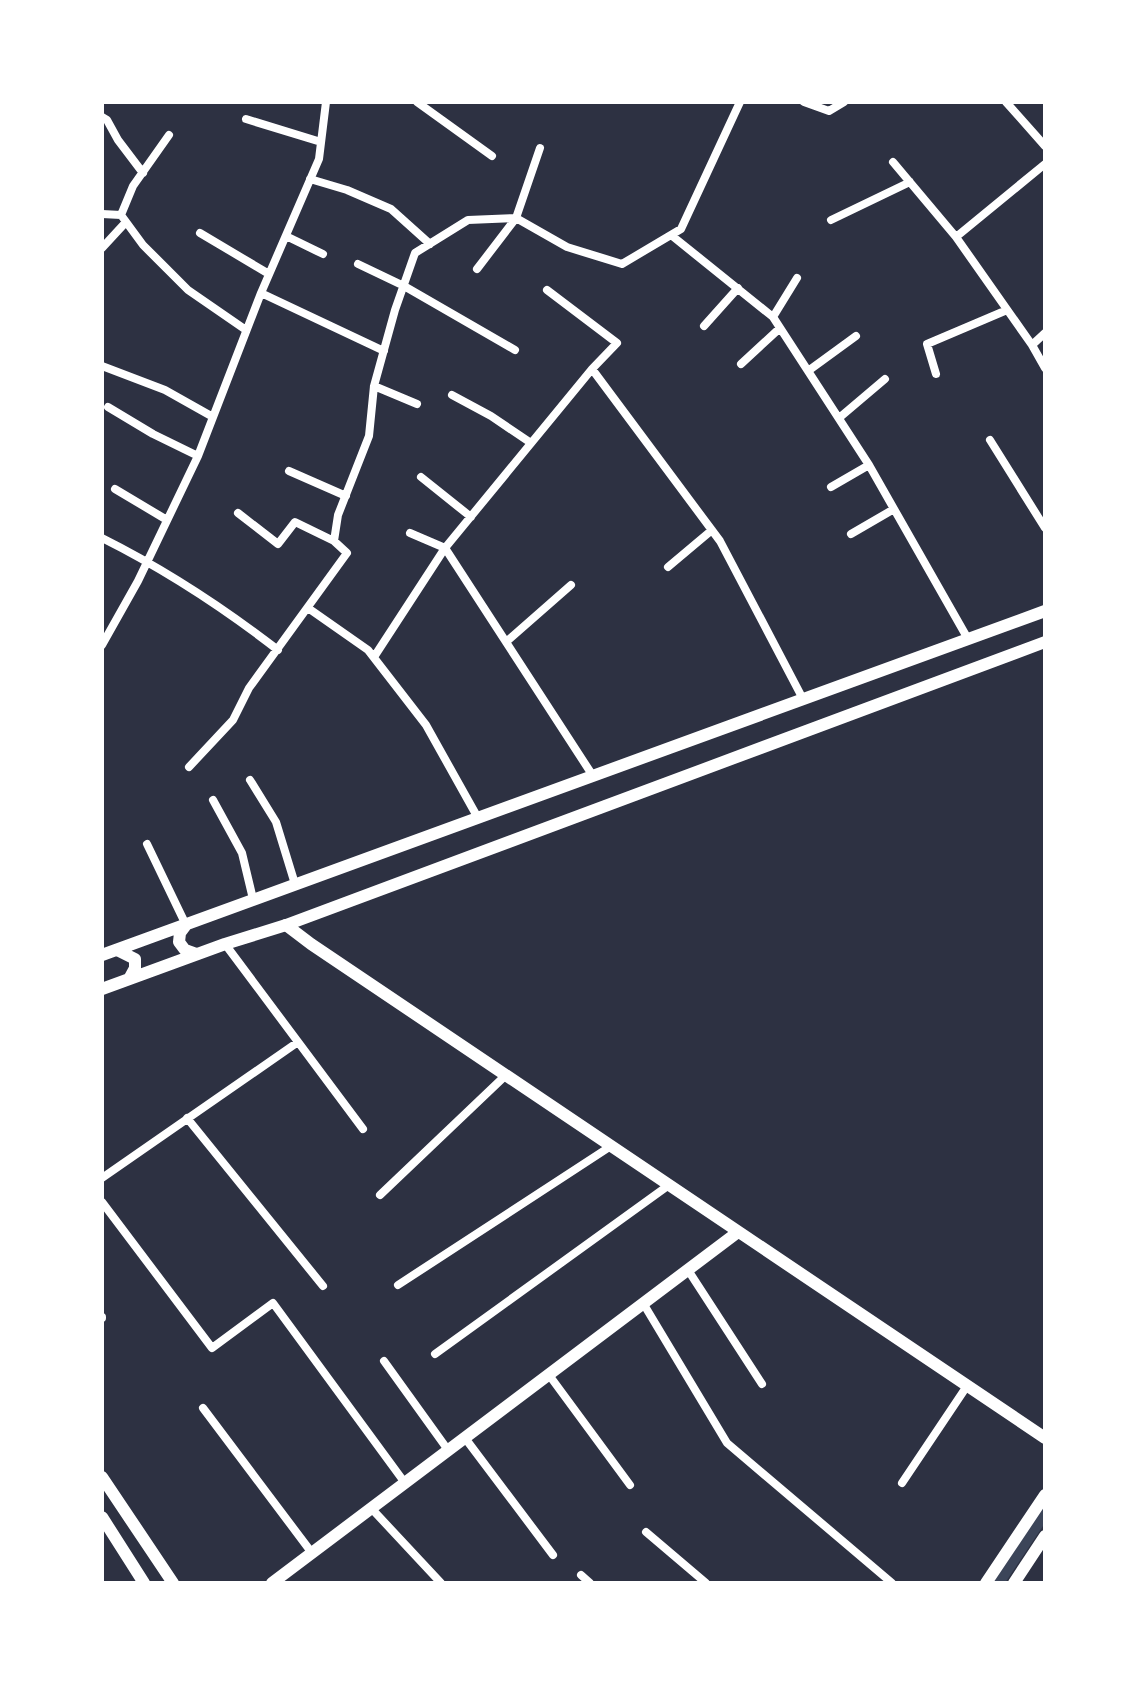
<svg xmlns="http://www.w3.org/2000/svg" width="1147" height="1685" font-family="Figtree,sans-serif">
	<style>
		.green { fill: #3c4559 }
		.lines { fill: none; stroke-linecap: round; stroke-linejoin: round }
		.minor { stroke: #fff; stroke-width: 8 }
		.secondary { stroke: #fff; stroke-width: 12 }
		.primary { stroke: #fff; stroke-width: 12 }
	</style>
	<rect width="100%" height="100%" fill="#2d3142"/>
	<path class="green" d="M 1045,1505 L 1045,1523 L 1005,1583 L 993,1583 Z"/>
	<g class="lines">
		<path class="minor" d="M 417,102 L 492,156
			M 804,102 L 829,111 L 844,102
			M 1006,102 L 1045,146
			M 102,117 L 107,120 L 118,140 L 143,173
			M 246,119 L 321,142
			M 169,135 L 133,186 L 121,215 L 143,245 L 188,290 L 246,330
			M 893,162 L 956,237 L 1032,345
			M 310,179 L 347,190 L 391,209 L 430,244
			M 102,214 L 121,215
			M 831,220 L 910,182
			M 200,233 L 269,274
			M 671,235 L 773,317 L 869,465 L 968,639
			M 286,236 L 323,254
			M 956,237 L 1045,164
			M 102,248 L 126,222
			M 358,264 L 404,286 L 515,350
			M 477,269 L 516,218 L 540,148
			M 261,293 L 384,351
			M 773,317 L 797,278
			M 704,326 L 738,288
			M 1045,333 L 1032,345 L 1045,368
			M 741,364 L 780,328
			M 102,366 L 165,390 L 213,417
			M 592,369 L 720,541 L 803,699
			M 808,371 L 856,336
			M 936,374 L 927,344 L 1007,310
			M 374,386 L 417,404
			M 452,395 L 491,416 L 531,443
			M 108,407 L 153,434 L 198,456
			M 839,418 L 885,379
			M 990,440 L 1045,528
			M 289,471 L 346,496
			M 421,477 L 471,517
			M 831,487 L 869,465
			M 115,489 L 167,520
			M 238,513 L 278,544 L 295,522 L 334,541
			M 410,533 L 445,548 L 593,776
			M 851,534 L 894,509
			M 102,538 C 166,570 221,606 278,650
			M 668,567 L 712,530
			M 308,608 L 368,650 L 426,725 L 478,818
			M 506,642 L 571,585
			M 102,645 L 138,581 L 198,456 L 261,293 L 319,159 L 326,102
			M 374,657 L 445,548 L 592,369 L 617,343 L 547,290
			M 189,767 L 233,720 L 249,688 L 347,553 L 334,541 L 338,515 L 369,436 L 374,386 L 395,310 L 415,253 L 468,220 L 516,218 L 567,247 L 622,264 L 681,229 L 740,102
			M 250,780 L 276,822 L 295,884
			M 213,800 L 242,853 L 253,899
			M 147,844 L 186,925
			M 225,944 L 363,1129
			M 187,1118 L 323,1286
			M 102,1178 L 298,1042
			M 380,1195 L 506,1075
			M 102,1202 L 212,1348 L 273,1303 L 405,1483
			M 688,1270 L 762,1384
			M 398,1285 L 611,1146
			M 643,1303 L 727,1443 L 892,1583
			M 102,1317 L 102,1318
			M 435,1354 L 669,1185
			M 384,1361 L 448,1450
			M 549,1375 L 630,1485
			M 203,1408 L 312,1553
			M 465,1438 L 553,1555
			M 902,1483 L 967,1386
			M 371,1508 L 441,1583
			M 646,1532 L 706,1583
			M 581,1575 L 590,1583"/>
		<path class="secondary" d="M 286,925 L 311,944 L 1045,1438
			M 102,1477 L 173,1583
			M 102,1517 L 144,1583
			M 272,1583 L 738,1232"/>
		<path class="primary" d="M 186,925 L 180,933 L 179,942 L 185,950 L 196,954
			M 117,950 L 135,959 L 135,968 L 129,979
			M 102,955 L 1045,611
			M 102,989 L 225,944 L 286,925 L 1045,642
			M 986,1583 L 1045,1495
			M 1014,1583 L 1045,1536"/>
	</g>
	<rect width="1147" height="1685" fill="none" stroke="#ffffff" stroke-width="208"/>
</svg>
